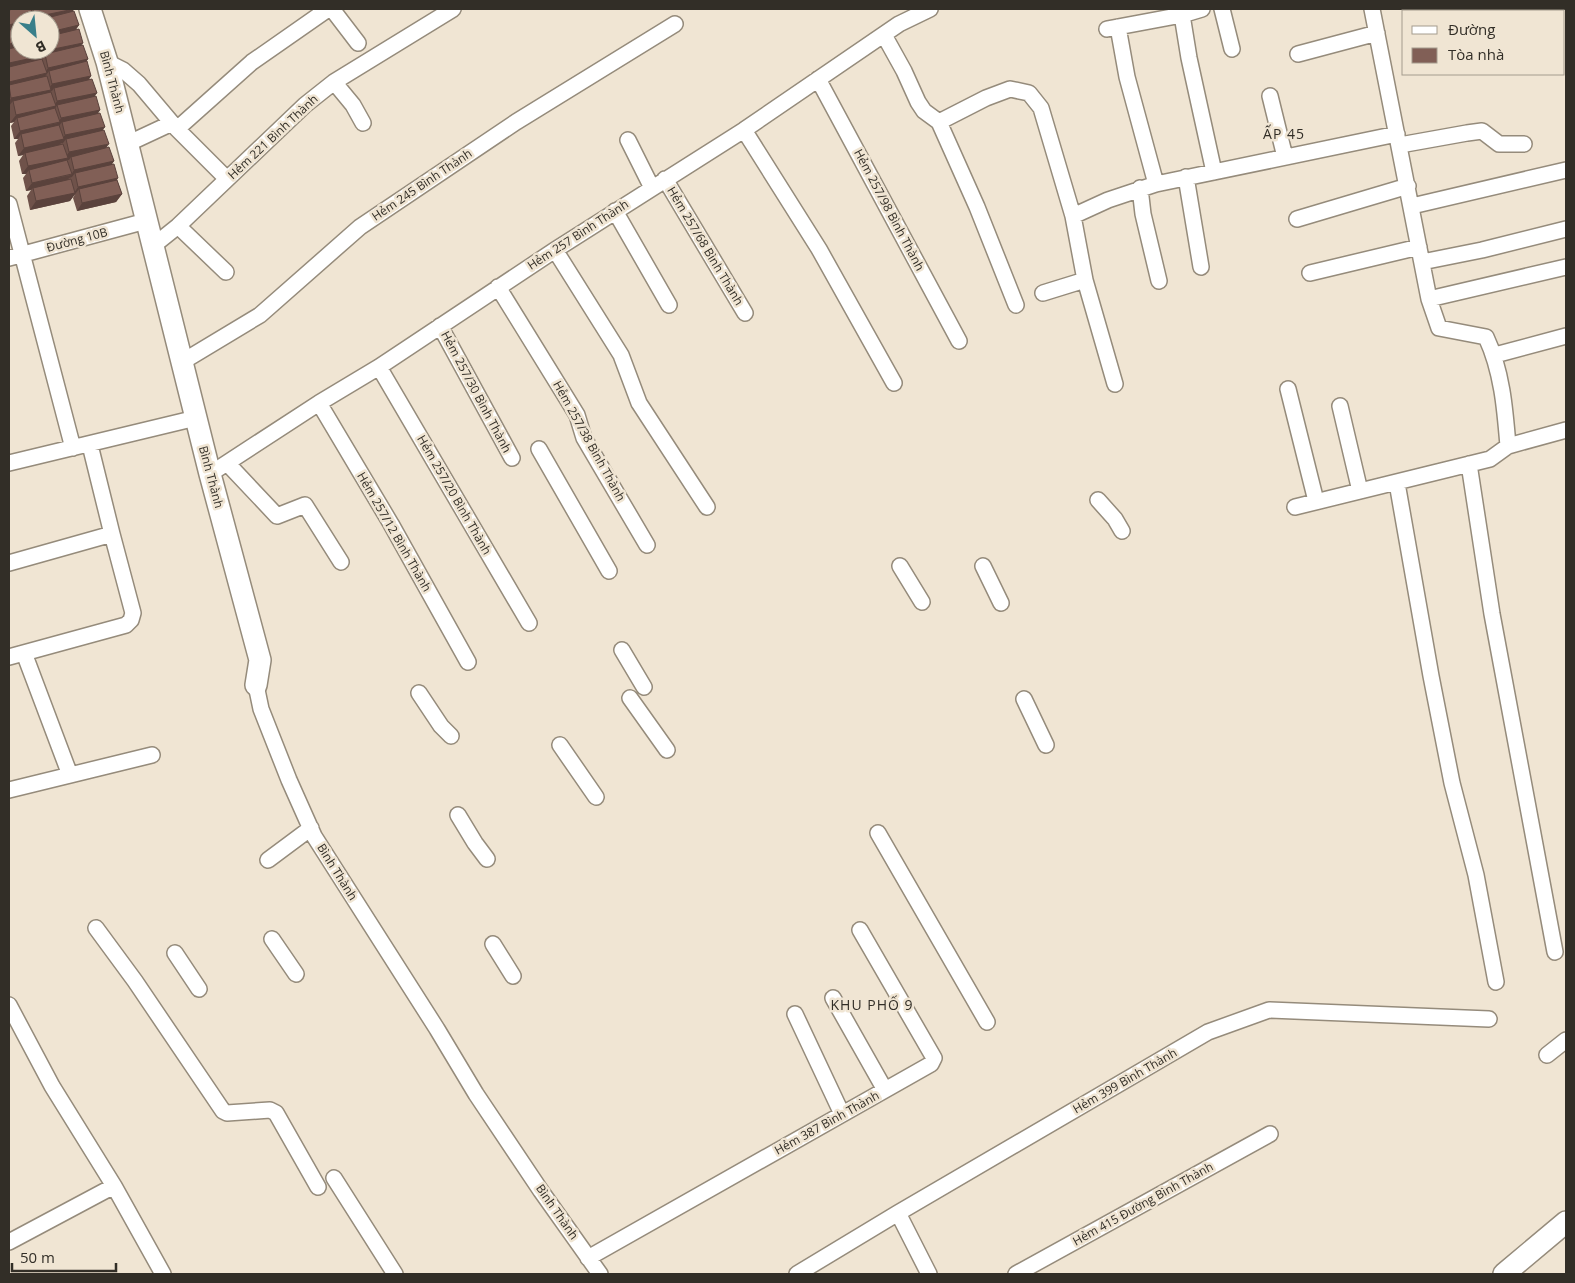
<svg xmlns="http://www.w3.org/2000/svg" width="1575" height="1283" font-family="'Open Sans',sans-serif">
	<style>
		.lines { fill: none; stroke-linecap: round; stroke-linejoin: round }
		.street-casing { stroke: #958b7b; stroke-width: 18 }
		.secondary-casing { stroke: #958b7b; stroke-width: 24 }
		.street { stroke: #fff; stroke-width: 15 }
		.secondary { stroke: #fff; stroke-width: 21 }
		.wall { fill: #6f524a; fill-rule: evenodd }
		.shaded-wall { fill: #5a423c }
		.building { fill: #815f56; stroke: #5a423c }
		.labels { text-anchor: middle; stroke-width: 5; stroke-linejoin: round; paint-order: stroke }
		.street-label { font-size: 12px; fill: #322e27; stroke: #f0e5d3 }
		.neighbourhood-label { font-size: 14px; letter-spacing: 1px; fill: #322e27; stroke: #f0e5d3 }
	</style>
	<rect width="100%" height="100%" fill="#f0e5d3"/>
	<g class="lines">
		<defs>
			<path id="street" d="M 332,9 L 358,43
				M 1222,9 L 1232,49
				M 1372,9 L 1429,299 L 1439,328 L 1486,337 C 1502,371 1505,409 1508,446
				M 1182,15 L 1189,58 L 1214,172
				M 1118,27 L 1127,77 L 1156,184
				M 1107,29 L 1182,15 L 1202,9
				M 884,35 L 904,71 L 918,102 L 924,111 L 939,122 L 977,207 L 1016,305
				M 1298,54 L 1377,33
				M 107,62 L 123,70 L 139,84 L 177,129 L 227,179
				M 818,79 L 959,341
				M 334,82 L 353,105 L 363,123
				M 1270,96 L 1285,157
				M 939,122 L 986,98 L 1010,89 L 1029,93 L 1041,108 L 1073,216
				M 177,129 L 252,62 L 328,9
				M 744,130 L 819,249 L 894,383
				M 628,140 L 652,188
				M 127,144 L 172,123
				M 1400,145 L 1467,133 L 1482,131 L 1499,144 L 1524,144
				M 1186,177 L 1201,267
				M 665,179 L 745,313
				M 1140,188 L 1143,214 L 1159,281
				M 9,204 L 73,448
				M 1412,206 L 1566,170
				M 615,211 L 669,305
				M 1297,219 L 1408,186
				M 178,226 L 226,272
				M 153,246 L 178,226 L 305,105 L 334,82 L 453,9
				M 555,250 L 621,355 L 639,403 L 707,507
				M 9,258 L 146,221
				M 1422,262 L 1482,250 L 1566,229
				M 1310,273 L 1419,247
				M 1085,280 L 1115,384
				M 498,287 L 577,415 L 584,438 L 647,545
				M 1043,293 L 1085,280 L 1073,216 L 1108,200 L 1156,184 L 1397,134
				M 1429,299 L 1566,267
				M 440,326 L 512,458
				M 1495,355 L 1566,336
				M 182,362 L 260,315 L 360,227 L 516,122 L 675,24
				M 379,367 L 529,623
				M 1288,389 L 1316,501
				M 319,403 L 391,524 L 468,662
				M 1340,406 L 1360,491
				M 539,449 L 609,571
				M 9,463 L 196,418
				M 227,463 L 277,516 L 305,505 L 341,562
				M 1469,464 L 1492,614 L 1555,952
				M 210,474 L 319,403 L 379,367 L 555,250 L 744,130 L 899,24 L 930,9
				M 1397,483 L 1431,676 L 1452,783 L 1476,875 L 1496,982
				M 1098,500 L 1115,519 L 1122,531
				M 1295,507 L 1490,459 L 1508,446 L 1566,430
				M 9,563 L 112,534
				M 900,566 L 922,602
				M 983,566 L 1001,603
				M 622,650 L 644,687
				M 24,653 L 70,775
				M 9,657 L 126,625 L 131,620 L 133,613 L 112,534 L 90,445
				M 256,685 L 261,709 L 289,780 L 314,836 L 437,1029 L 476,1094 L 541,1191 L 600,1274
				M 419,693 L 441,726 L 451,736
				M 630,698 L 667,750
				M 1024,699 L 1046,745
				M 560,745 L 596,797
				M 9,790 L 152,755
				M 458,815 L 475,843 L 487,859
				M 878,833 L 987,1022
				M 268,860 L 311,828
				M 96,928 L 135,981 L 223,1111 L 227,1113 L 270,1110 L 276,1113 L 318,1187
				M 272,939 L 296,974
				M 493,944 L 513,976
				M 175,953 L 199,989
				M 833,998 L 885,1090
				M 9,1005 L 52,1086 L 114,1186 L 163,1274
				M 795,1014 L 842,1114
				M 1547,1055 L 1566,1040
				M 334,1178 L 395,1274
				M 898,1213 L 929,1274
				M 9,1242 L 114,1186
				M 588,1258 L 931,1064 L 934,1058 L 860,930
				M 797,1274 L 898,1213 L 1208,1032 L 1269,1010 L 1489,1019
				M 1016,1274 L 1270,1134"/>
			<path id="secondary" d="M 90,9 L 107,62 L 210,474 L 260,660 L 256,685
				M 1504,1274 L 1566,1222"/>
		</defs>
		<use href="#street" class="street-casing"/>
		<use href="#secondary" class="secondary-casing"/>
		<use href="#street" class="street"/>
		<use href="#secondary" class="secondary"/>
	</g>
	<path class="wall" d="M 9,9 L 74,9 L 72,12 L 79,25 L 76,29 L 83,43 L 81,45 L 88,59 L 86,62 L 91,76 L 89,79 L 97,93 L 94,96 L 100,110 L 98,113 L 105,127 L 102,130 L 106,148 L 114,161 L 112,164 L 118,178 L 117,180 L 122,194 L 116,202 L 77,211 L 73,198 L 75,194 L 74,195 L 70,201 L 30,210 L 27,196 L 31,190 L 26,191 L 23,178 L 26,174 L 22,174 L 19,161 L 23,155 L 18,156 L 15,143 L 18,139 L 14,139 L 11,126 L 14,122 L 10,123 L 9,117 L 9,107 L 10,106 L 9,106 ZM 20,20 L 50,20 L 50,50 L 20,50 Z"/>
	<path class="shaded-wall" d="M 74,9 L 69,17 L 50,20 L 31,20 L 33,19 L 35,17 Z
		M 20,22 L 20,29 L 9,32 L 9,25 Z
		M 79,25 L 73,34 L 50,39 L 50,32 Z
		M 20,42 L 20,49 L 9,51 L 9,44 Z
		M 83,43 L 77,51 L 45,54 L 37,64 L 9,70 L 9,63 L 40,56 L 44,51 Z
		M 88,59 L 82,67 L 49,71 L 41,82 L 9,87 L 9,82 L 44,74 L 48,68 Z
		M 91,76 L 86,84 L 54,88 L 52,91 L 50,92 L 45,98 L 13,101 L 9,106 L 9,102 L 11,98 L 47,91 L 52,84 Z
		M 97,93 L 91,101 L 57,105 L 55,109 L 17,118 L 14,122 L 10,123 L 16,115 L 53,107 L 57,101 Z
		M 100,110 L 95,118 L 62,122 L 59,126 L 21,134 L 18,139 L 14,139 L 20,131 L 58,123 L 61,118 Z
		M 105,127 L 99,135 L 66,139 L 63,143 L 61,143 L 58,147 L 25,153 L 23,155 L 18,156 L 24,148 L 62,139 L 65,135 Z
		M 109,144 L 103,152 L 71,157 L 69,160 L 66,160 L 62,166 L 29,170 L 26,174 L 22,174 L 28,166 L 65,158 L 69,152 Z
		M 114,161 L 108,170 L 75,173 L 72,177 L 69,178 L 66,183 L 33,188 L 31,190 L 26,191 L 32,183 L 71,175 L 74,170 Z
		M 118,178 L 112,186 L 79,189 L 70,201 L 30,210 L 36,201 L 74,193 L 78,187 Z
		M 122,194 L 116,202 L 77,211 L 82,203 Z"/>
	<path class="building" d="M 14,9 L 31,9 L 34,19 L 20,20 L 20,22 L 9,25 L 9,10 Z
		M 33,9 L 74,9 L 35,17 Z
		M 74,11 L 79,25 L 50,32 L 50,20 L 39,20 Z
		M 20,27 L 20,42 L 9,44 L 9,30 Z
		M 79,29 L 83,43 L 44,51 L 43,50 L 50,50 L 50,36 Z
		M 83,45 L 88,59 L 48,68 L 45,54 Z
		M 20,46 L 20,50 L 41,50 L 42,56 L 9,63 L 9,49 Z
		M 42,59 L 47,73 L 9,82 L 9,67 Z
		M 87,61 L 91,76 L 52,84 L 49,71 Z
		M 47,76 L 51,90 L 11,98 L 9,85 Z
		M 92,79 L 97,93 L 57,101 L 54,88 Z
		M 51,92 L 56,106 L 16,115 L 13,101 Z
		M 96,96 L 100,110 L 61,118 L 57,105 Z
		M 55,108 L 60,122 L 20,131 L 17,118 Z
		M 100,113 L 105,127 L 65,135 L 62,122 Z
		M 59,125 L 64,139 L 24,148 L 21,134 Z
		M 104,130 L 109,144 L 69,152 L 66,139 Z
		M 63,144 L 68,158 L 28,166 L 25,153 Z
		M 109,147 L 114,161 L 74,170 L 71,157 Z
		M 67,160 L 72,174 L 32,183 L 29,170 Z
		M 114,164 L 118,178 L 78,187 L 75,173 Z
		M 71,179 L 75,193 L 36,201 L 33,188 Z
		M 117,180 L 122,194 L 82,203 L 79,189 Z"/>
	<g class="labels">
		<g class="street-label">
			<text transform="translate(112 82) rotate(75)" y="4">Bình Thành</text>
			<text transform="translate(273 137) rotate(-43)" y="4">Hẻm 221 Bình Thành</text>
			<text transform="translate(422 185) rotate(-34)" y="4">Hẻm 245 Bình Thành</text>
			<text transform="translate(889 210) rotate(62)" y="4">Hẻm 257/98 Bình Thành</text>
			<text transform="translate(578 235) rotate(-33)" y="4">Hẻm 257 Bình Thành</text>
			<text transform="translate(77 240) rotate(-15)" y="4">Đường 10B</text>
			<text transform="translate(705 246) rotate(59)" y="4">Hẻm 257/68 Bình Thành</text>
			<text transform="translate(476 392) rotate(62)" y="4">Hẻm 257/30 Bình Thành</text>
			<text transform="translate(589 441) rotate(61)" y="4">Hẻm 257/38 Bình Thành</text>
			<text transform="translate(211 477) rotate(75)" y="4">Bình Thành</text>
			<text transform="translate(454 495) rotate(60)" y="4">Hẻm 257/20 Bình Thành</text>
			<text transform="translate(394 532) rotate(60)" y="4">Hẻm 257/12 Bình Thành</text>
			<text transform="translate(337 872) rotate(58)" y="4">Bình Thành</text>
			<text transform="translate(1125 1081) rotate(-30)" y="4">Hẻm 399 Bình Thành</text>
			<text transform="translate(827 1123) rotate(-29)" y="4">Hẻm 387 Bình Thành</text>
			<text transform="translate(1143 1204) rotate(-29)" y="4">Hẻm 415 Đường Bình Thành</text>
			<text transform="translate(557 1212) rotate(55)" y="4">Bình Thành</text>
		</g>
		<g class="neighbourhood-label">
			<text x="1284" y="139">ẤP 45</text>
			<text x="872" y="1010">KHU PHỐ 9</text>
		</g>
	</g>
	<rect width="1575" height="1283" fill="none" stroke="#322e27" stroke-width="20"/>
	<rect x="1402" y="10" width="162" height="65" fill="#f0e5d3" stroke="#a49c8e"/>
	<rect x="1412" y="26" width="25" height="8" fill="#ffffff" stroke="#a49c8e"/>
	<text x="1448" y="35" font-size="15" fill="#322e27">Đường</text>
	<rect x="1412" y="48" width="25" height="15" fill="#815f56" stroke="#a49c8e"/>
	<text x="1448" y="60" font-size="15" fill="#322e27">Tòa nhà</text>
	<g transform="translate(35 35) rotate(153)"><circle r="24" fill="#f0e5d3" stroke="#a49c8e"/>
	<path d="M0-4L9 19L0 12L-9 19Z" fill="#397f8a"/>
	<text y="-8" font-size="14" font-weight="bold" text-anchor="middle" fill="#322e27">B</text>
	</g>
	<path d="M12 1263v8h104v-8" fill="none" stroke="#322e27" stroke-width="2.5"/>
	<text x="20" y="1263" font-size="15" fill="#322e27" stroke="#f0e5d3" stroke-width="4" paint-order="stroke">50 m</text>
</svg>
